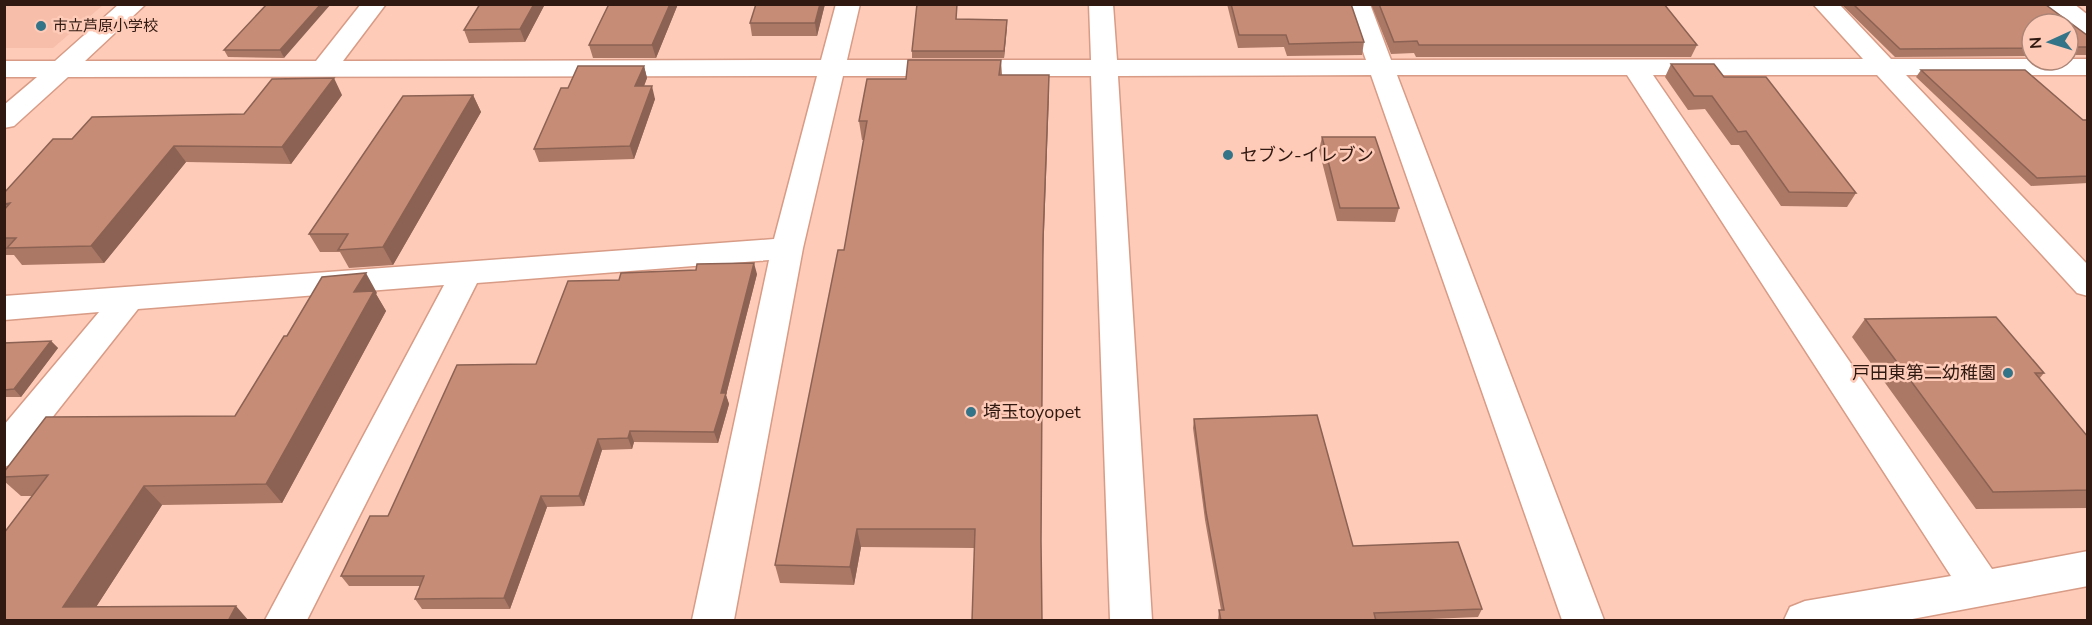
<svg xmlns="http://www.w3.org/2000/svg" width="2092" height="625" font-family="'Nunito Sans','Noto Sans JP',sans-serif">
	<style>
		.built { fill: #f7bea9 }
		.lines { fill: none; stroke-linecap: round; stroke-linejoin: round }
		.street-casing { stroke: #d89b85; stroke-width: 3 }
		.street { fill: #fff; fill-rule: evenodd }
		.wall { fill: #ab7865 }
		.shaded-wall { fill: #8b6253 }
		.building { fill: #c78c76; stroke: #8b6253; stroke-width: 1.5 }
		.poi-dot { fill: #347488; stroke: #fecbb8; stroke-width: 2 }
		.labels { text-anchor: middle; stroke-width: 5; stroke-linejoin: round; paint-order: stroke }
		.far-poi-label { font-size: 15px; fill: #301911; stroke: #fecbb8; text-anchor: start }
		.poi-label { font-size: 18px; fill: #301911; stroke: #fecbb8; text-anchor: start }
	</style>
	<rect width="100%" height="100%" fill="#fecbb8"/>
	<path class="built" d="M 5,4 L 103,4 L 103,5 L 53,48 L 5,48 Z"/>
	<g class="lines">
		<defs>
			<path id="street" d="M 119,4 L 146,4 L 85,61 L 316,61 L 361,4 L 386,4 L 343,61 L 821,60 L 836,4 L 860,4 L 847,60 L 1091,60 L 1089,4 L 1113,4 L 1117,60 L 1366,60 L 1346,4 L 1370,4 L 1391,60 L 1863,59 L 1813,4 L 1839,4 L 1891,59 L 2088,59 L 2088,75 L 1906,75 L 2088,265 L 2088,296 L 2077,293 L 1877,75 L 1653,75 L 1992,569 L 2088,551 L 2088,586 L 1907,620 L 1784,620 L 1790,607 L 1805,601 L 1951,576 L 1627,75 L 1397,75 L 1604,620 L 1562,620 L 1371,75 L 1118,76 L 1152,620 L 1110,620 L 1091,76 L 843,76 L 803,248 L 734,620 L 692,620 L 769,260 L 477,283 L 307,620 L 265,620 L 444,285 L 138,309 L 17,462 L 4,467 L 4,425 L 99,312 L 4,320 L 4,296 L 774,239 L 817,76 L 68,77 L 14,126 L 4,128 L 4,105 L 37,77 L 4,77 L 4,61 L 55,61 Z
				M 2046,4 L 2074,4 L 2088,15 L 2088,35 L 2079,33 Z"/>
		</defs>
		<use href="#street" class="street-casing"/>
		<use href="#street" class="street"/>
	</g>
	<path class="wall" d="M 267,4 L 284,58 L 228,57 L 224,50 Z
		M 480,4 L 545,4 L 525,42 L 469,43 L 464,30 Z
		M 609,4 L 678,4 L 656,58 L 593,58 L 589,45 Z
		M 825,4 L 817,36 L 752,36 L 750,23 Z
		M 1227,4 L 1351,4 L 1364,42 L 1362,55 L 1287,56 L 1284,47 L 1238,48 Z
		M 1371,4 L 1664,4 L 1697,45 L 1691,57 L 1416,57 L 1414,53 L 1391,54 Z
		M 1841,4 L 2039,4 L 2088,36 L 2088,55 L 2068,55 L 2068,24 L 2032,24 L 2032,56 L 1895,57 Z
		M 957,19 L 1007,20 L 1004,58 L 912,58 L 912,51 Z
		M 1001,60 L 1002,75 L 1049,94 L 974,548 L 861,547 L 854,585 L 780,583 L 775,565 L 844,250 L 864,140 L 862,140 L 859,121 Z
		M 1671,64 L 1724,77 L 1856,193 L 1847,207 L 1781,206 L 1739,145 L 1731,145 L 1705,109 L 1688,110 L 1665,77 Z
		M 644,66 L 647,78 L 644,86 L 655,99 L 634,159 L 539,162 L 534,149 L 568,88 Z
		M 1921,70 L 2083,120 L 2088,120 L 2088,183 L 2031,186 L 1916,77 Z
		M 342,95 L 291,164 L 186,162 L 104,263 L 22,265 L 14,255 L 4,255 L 4,193 L 72,139 L 244,114 Z
		M 473,95 L 481,112 L 393,265 L 349,268 L 340,252 L 320,252 L 309,234 Z
		M 1322,137 L 1399,208 L 1395,222 L 1337,221 L 1319,150 Z
		M 757,274 L 726,395 L 729,404 L 718,443 L 634,442 L 632,449 L 602,450 L 584,506 L 547,507 L 510,609 L 422,609 L 415,599 L 420,586 L 349,586 L 341,576 L 388,516 L 536,364 Z
		M 377,293 L 376,294 L 386,311 L 282,503 L 162,505 L 96,607 L 4,621 L 33,496 L 21,496 L 4,481 L 4,477 L 235,416 L 287,336 Z
		M 1865,319 L 2044,373 L 2039,379 L 2088,437 L 2088,508 L 1976,509 L 1852,337 Z
		M 51,341 L 58,348 L 21,397 L 4,397 L 4,343 Z
		M 1194,419 L 1353,546 L 1482,609 L 1478,617 L 1382,621 L 1218,621 L 1219,610 L 1221,610 L 1205,520 L 1193,428 Z"/>
	<path class="shaded-wall" d="M 321,4 L 331,4 L 284,58 L 280,50 Z
		M 534,4 L 545,4 L 525,42 L 520,29 Z
		M 670,4 L 678,4 L 656,58 L 652,45 Z
		M 820,4 L 825,4 L 817,36 L 815,23 Z
		M 1007,20 L 1007,27 L 1004,58 L 1004,51 Z
		M 644,66 L 647,78 L 639,99 L 635,86 Z
		M 1049,75 L 1049,94 L 1043,259 L 1043,239 Z
		M 334,78 L 342,95 L 291,164 L 282,147 Z
		M 652,86 L 655,99 L 634,159 L 630,146 Z
		M 473,95 L 481,112 L 393,265 L 383,247 Z
		M 174,146 L 186,162 L 104,263 L 91,246 Z
		M 754,263 L 757,274 L 726,395 L 729,404 L 718,443 L 714,432 L 721,393 Z
		M 366,273 L 377,293 L 376,294 L 386,311 L 282,503 L 266,484 L 354,292 Z
		M 51,341 L 58,348 L 21,397 L 14,389 Z
		M 630,431 L 634,442 L 632,449 L 628,438 Z
		M 598,439 L 602,450 L 584,506 L 579,496 Z
		M 144,486 L 162,505 L 87,621 L 63,607 Z
		M 541,496 L 547,507 L 510,609 L 504,598 Z
		M 857,529 L 861,547 L 854,585 L 850,567 Z
		M 236,606 L 249,621 L 228,621 Z"/>
	<path class="building" d="M 267,4 L 321,4 L 280,50 L 224,50 Z
		M 480,4 L 534,4 L 520,29 L 464,30 Z
		M 609,4 L 670,4 L 652,45 L 589,45 Z
		M 756,4 L 820,4 L 815,23 L 750,23 Z
		M 917,4 L 957,4 L 956,19 L 1007,20 L 1004,51 L 912,51 Z
		M 1231,4 L 1351,4 L 1364,42 L 1289,44 L 1286,35 L 1239,35 Z
		M 1379,4 L 1664,4 L 1697,45 L 1419,45 L 1417,41 L 1394,42 Z
		M 1853,4 L 2046,5 L 2088,36 L 2088,47 L 2068,47 L 2068,24 L 2032,24 L 2032,48 L 1900,49 Z
		M 908,60 L 1001,60 L 999,75 L 1049,75 L 1043,239 L 1041,541 L 1042,621 L 972,621 L 975,529 L 857,529 L 850,567 L 775,565 L 838,250 L 844,250 L 867,121 L 859,121 L 867,79 L 906,79 Z
		M 1671,64 L 1714,64 L 1724,77 L 1766,77 L 1856,193 L 1789,192 L 1746,131 L 1738,132 L 1712,96 L 1694,96 Z
		M 578,66 L 644,66 L 635,86 L 652,86 L 630,146 L 534,149 L 561,88 L 568,88 Z
		M 1921,70 L 2025,70 L 2083,120 L 2088,120 L 2088,176 L 2037,178 Z
		M 334,78 L 282,147 L 174,146 L 91,246 L 7,248 L 16,238 L 4,238 L 4,210 L 10,203 L 4,204 L 4,193 L 53,139 L 72,139 L 92,117 L 244,114 L 272,79 Z
		M 473,95 L 383,247 L 338,250 L 348,234 L 309,234 L 403,96 Z
		M 1322,137 L 1375,137 L 1399,208 L 1340,208 Z
		M 754,263 L 721,393 L 726,393 L 714,432 L 630,431 L 628,438 L 598,439 L 579,496 L 541,496 L 504,598 L 415,599 L 424,576 L 341,576 L 370,516 L 388,516 L 457,365 L 536,364 L 568,281 L 619,280 L 621,273 L 696,270 L 697,264 Z
		M 366,273 L 354,292 L 374,291 L 266,484 L 144,486 L 63,607 L 236,606 L 228,621 L 4,621 L 4,533 L 48,475 L 4,477 L 4,472 L 46,417 L 235,416 L 284,336 L 287,336 L 322,277 Z
		M 1996,317 L 2044,373 L 2035,373 L 2088,437 L 2088,490 L 1993,492 L 1865,319 Z
		M 51,341 L 14,389 L 4,390 L 4,343 Z
		M 1317,415 L 1353,546 L 1458,542 L 1482,609 L 1374,613 L 1376,621 L 1221,621 L 1219,610 L 1224,610 L 1206,512 L 1194,419 Z"/>
	<g class="poi-dot">
		<circle cx="41" cy="26" r="6"/>
		<circle cx="1228" cy="155" r="6"/>
		<circle cx="2008" cy="373" r="6"/>
		<circle cx="971" cy="412" r="6"/>
	</g>
	<g class="labels">
		<g class="far-poi-label">
			<text x="53" y="31">市立芦原小学校</text>
		</g>
		<g class="poi-label">
			<text x="1240" y="161">セブン-イレブン</text>
			<text x="1996" y="379" text-anchor="end">戸田東第二幼稚園</text>
			<text x="983" y="418">埼玉toyopet</text>
		</g>
	</g>
	<rect width="2092" height="625" fill="none" stroke="#301911" stroke-width="12"/>
	<g transform="translate(2050 42) rotate(266)"><circle r="28" fill="#fecbb8" stroke="#ac8475" stroke-width="1.5"/>
	<path d="M0-4.5L10 22L0 15L-10 22Z" fill="#347488"/>
	<text y="-9" font-size="16" font-weight="bold" text-anchor="middle" fill="#301911">N</text>
	</g>
</svg>
